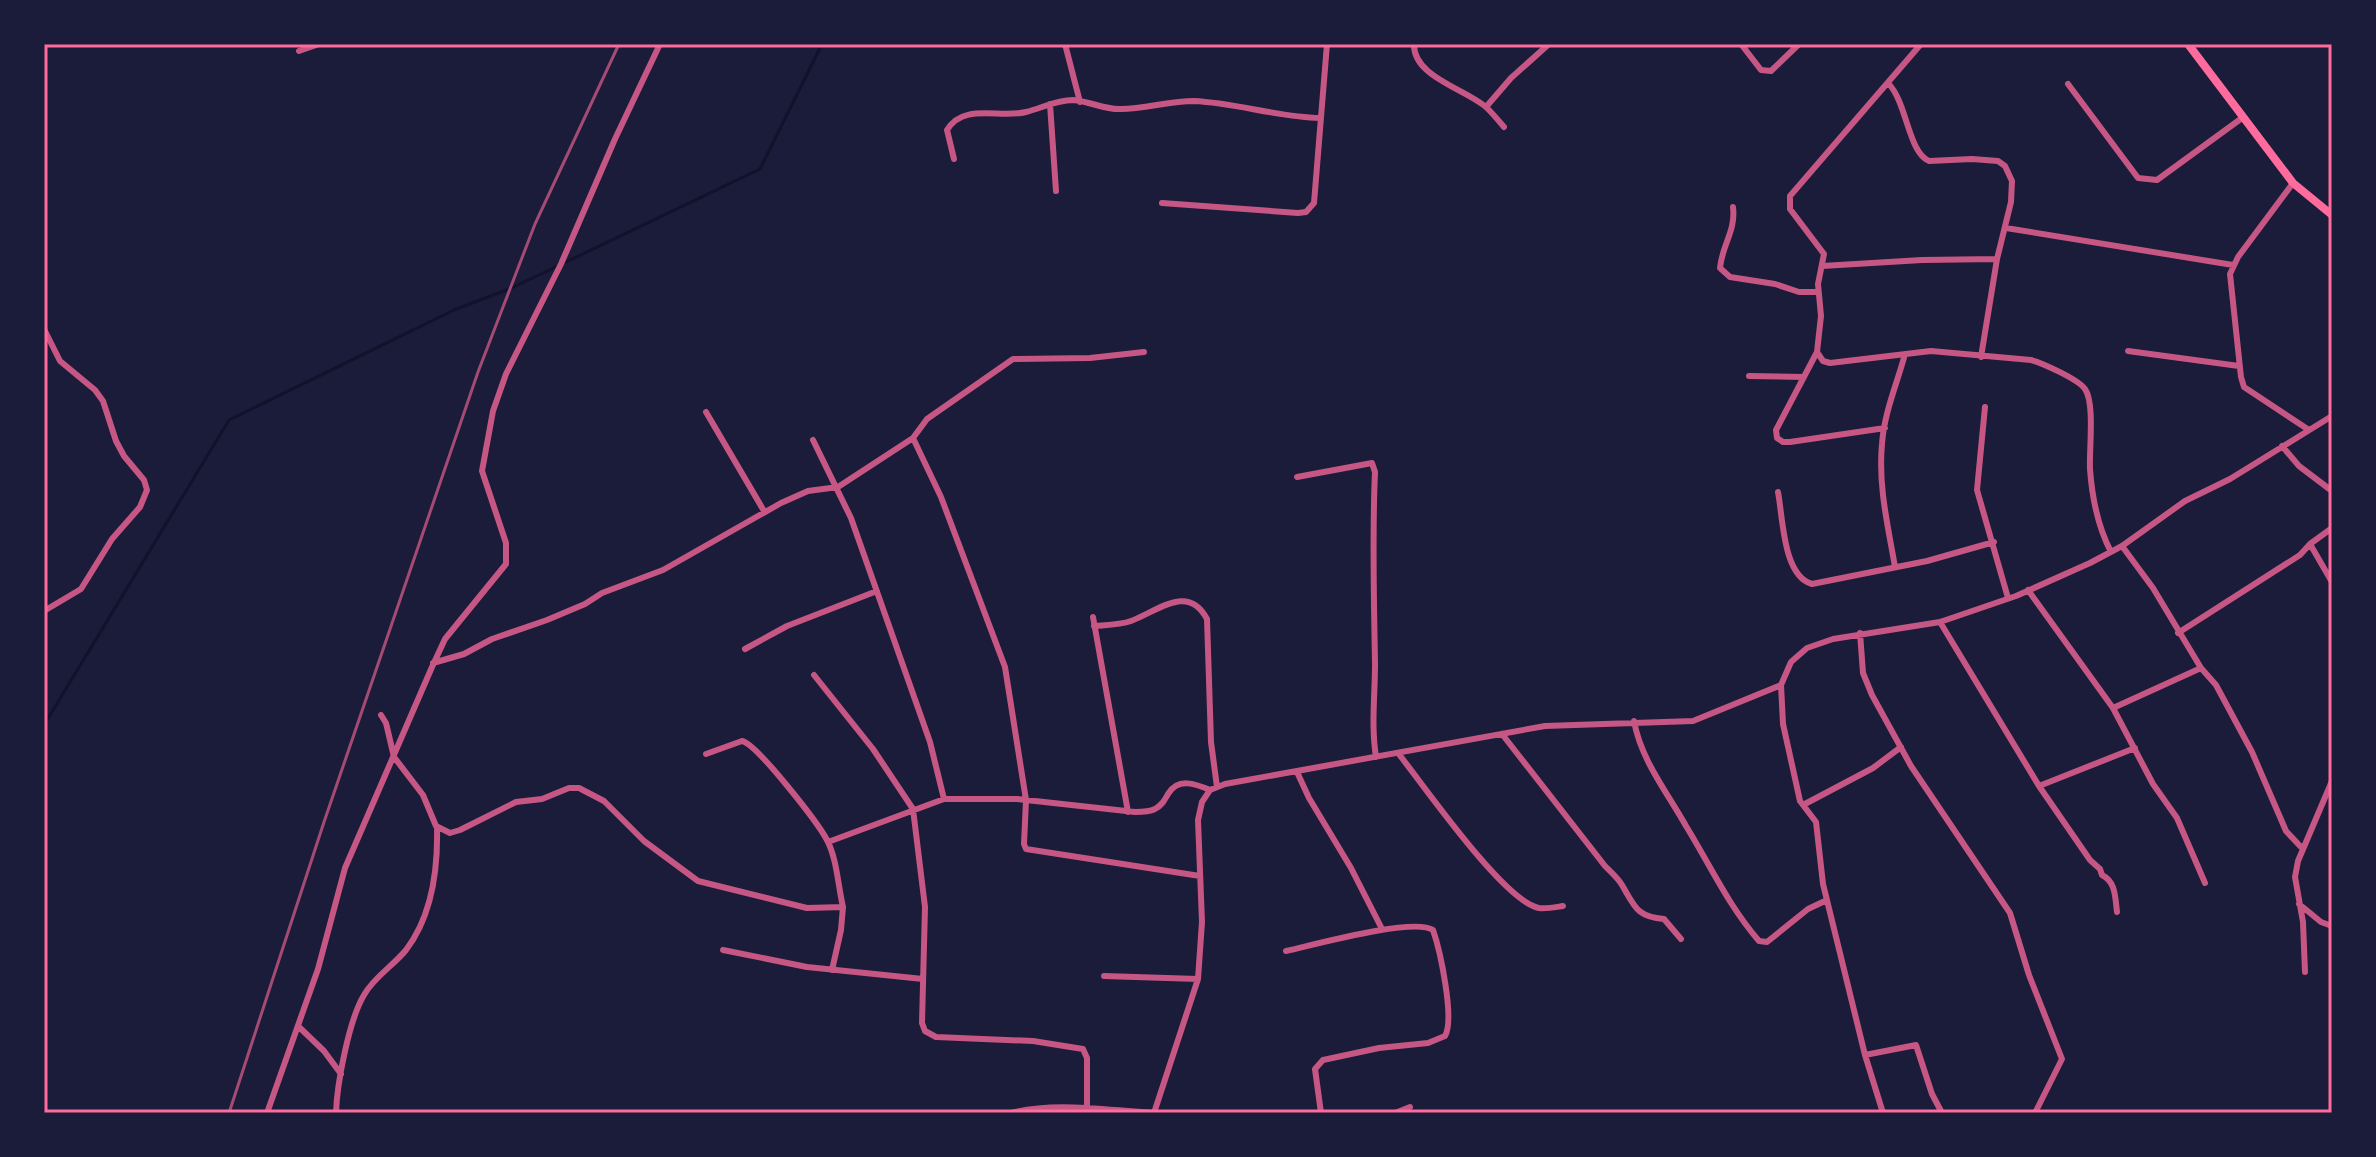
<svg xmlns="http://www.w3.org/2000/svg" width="2376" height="1157" font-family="'Nunito Sans',sans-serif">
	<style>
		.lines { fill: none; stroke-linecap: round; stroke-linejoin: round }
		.stream { stroke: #12122b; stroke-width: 3 }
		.minor { stroke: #c65784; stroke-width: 6 }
		.secondary { stroke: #ff6b9d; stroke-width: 8 }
		.rail { stroke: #a44b75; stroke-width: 3 }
		.neatline { fill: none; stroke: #ff6b9d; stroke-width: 3 }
	</style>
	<rect width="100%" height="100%" fill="#1b1b3a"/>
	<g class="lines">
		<path class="stream" d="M 564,263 L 760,169 L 822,44
			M 44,725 L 229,420 L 454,310 L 509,289 L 558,266"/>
		<path class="minor" d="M 1065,44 L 1080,102
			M 1414,44 C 1413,77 1466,89 1487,108 C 1493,114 1499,121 1504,127
			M 1741,44 L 1761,70 L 1771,71 L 1799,44
			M 1921,44 L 1790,196 L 1790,209 L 1824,254 L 1818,284 L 1821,316 L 1817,352 L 1823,361 L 1830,363 L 1931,351 L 2031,360 C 2042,363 2078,379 2085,389 C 2095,403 2089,450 2090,469 C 2092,497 2098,527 2111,552
			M 299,51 L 319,44
			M 1888,83 C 1907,102 1908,152 1929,161 L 1972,159 L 1998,161 L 2005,166 L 2012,181 L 2011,202 L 1997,259 L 1981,357
			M 2068,84 L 2138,178 L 2157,180 L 2242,118
			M 1050,104 L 1056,191
			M 1486,107 L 1511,78 L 1549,44
			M 954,159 L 947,130 C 964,102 1000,119 1026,112 C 1042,108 1056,100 1073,100 C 1089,101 1105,110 1121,109 C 1145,109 1169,101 1194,101 C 1237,103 1277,117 1320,118
			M 2293,183 L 2238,257 L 2230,274 L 2241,377 L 2244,387 L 2309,430
			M 1162,203 L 1298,213 L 1306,212 L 1314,203 L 1327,44
			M 1733,207 C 1736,231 1722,245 1720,268 L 1730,277 L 1775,284 L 1799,292 L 1818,292
			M 2006,228 L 2233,265
			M 1822,266 L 1922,260 L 1997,259
			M 44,329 L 60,361 L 95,390 L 103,401 L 116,441 L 124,456 L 144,480 L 147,490 L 140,507 L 112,539 L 81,589 L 44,611
			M 2128,351 L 2239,366
			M 1817,352 L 1776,430 L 1777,438 L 1783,442 L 1790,442 L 1885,428
			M 1749,376 L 1804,377
			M 1985,407 L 1977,490 L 2008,598
			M 706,412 L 764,511
			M 913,438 L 941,497 L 1005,667 L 1026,800 L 1024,844 L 1026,849 L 1200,876
			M 813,440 L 851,518 L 930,742 L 944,799
			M 2282,446 L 2299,466 L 2332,491
			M 1297,477 L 1372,463 L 1375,472 C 1372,536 1374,600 1375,664 C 1375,695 1371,726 1376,757
			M 1778,492 C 1783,518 1783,576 1812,584 L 1927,561 L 1994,542
			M 2310,544 L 2332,582
			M 2122,546 L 2153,588 L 2201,668 L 2216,685 L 2252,752 L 2286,831 L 2301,847
			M 1895,567 C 1888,526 1878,486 1882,444 C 1884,413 1897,384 1905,354
			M 2028,590 L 2113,708 L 2153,784 L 2177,818 L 2205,883
			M 1093,617 L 1128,812
			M 1940,622 L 2039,786 L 2090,860 L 2100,869 L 2102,875 C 2116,882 2115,897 2117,912
			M 1094,626 C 1106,625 1120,625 1131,621 C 1158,611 1188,583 1207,619 L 1211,742 L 1217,787
			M 1860,633 L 1863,673 L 1872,695 L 1911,766 L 2010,913 L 2029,975 L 2062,1059 L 2035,1113
			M 2178,633 L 2300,555 L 2310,544 L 2332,528
			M 745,649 L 787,626 L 877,591
			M 433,663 L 464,654 L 492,639 L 547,620 L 585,604 L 602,593 L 663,570 L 781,503 L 808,491 L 838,487 L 913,438 L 927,419 L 1013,359 L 1090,358 L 1144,352
			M 814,675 L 873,749 L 913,809 L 925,907 L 922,1023 L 925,1031 L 936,1037 L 1033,1041 L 1083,1049 L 1087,1058 L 1087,1109
			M 2113,708 L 2201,668
			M 381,715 L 386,723 L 394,757 L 423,795 L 436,826 L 450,833 L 460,830 L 516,802 L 542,799 L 569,788 L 579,788 L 604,801 L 644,841 L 698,881 L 807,908 L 843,907 C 838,886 837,859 827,840 C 818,823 757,744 742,741 L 706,754
			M 1634,721 C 1641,760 1667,792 1686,826 C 1710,865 1728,905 1759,941 L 1767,942 L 1808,909 L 1827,900
			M 1502,734 L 1605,866 C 1611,872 1618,878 1622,885 C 1635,907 1637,917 1664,919 L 1681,939
			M 1398,753 C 1422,783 1504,902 1539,908 C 1546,909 1556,907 1563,906
			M 1297,772 L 1309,798 L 1351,868 L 1382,929
			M 2039,786 L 2135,748
			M 1803,805 L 1873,768 L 1901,747
			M 828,842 L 944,799 L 1017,799 L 1135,812 C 1141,812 1149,812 1155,809 C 1162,805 1164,801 1168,794 C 1178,777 1196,784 1210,790
			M 2299,904 L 2321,922 L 2332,926
			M 723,950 L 807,967 L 923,979
			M 1286,951 C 1313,945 1414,917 1433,930 C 1440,950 1455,1019 1445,1036 L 1428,1043 L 1379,1048 L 1323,1060 L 1315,1069 L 1321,1113
			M 832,970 L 841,930 L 843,907
			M 2305,972 L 2303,922 L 2295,877 L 2298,861 L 2332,781
			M 1104,976 L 1198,979
			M 298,1026 L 324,1051 L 341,1074
			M 1865,1055 L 1916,1045 L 1932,1094 L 1942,1113
			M 267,1113 L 318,969 L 345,868 L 432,667 L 445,639 L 506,564 L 506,543 L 482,471 L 493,411 L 506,374 L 561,264 L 615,139 L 660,44
			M 336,1113 C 337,1083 349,1020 364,995 C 374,977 393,966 406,950 C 432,916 438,868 437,827
			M 1011,1113 C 1056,1101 1110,1111 1157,1113
			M 1154,1113 L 1198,979 L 1202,922 L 1198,820 L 1202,802 L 1210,790 L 1225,784 L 1545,726 L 1693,721 L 1781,685
			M 1395,1113 L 1410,1107
			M 1883,1113 L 1865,1055 L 1823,884 L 1816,822 L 1800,801 L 1783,724 L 1781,685 L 1791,662 L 1807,648 L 1833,639 L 1940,622 L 2016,596 L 2090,563 L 2122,546 L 2185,501 L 2230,479 L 2332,416"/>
		<path class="secondary" d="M 2188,44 L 2293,183 L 2332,215"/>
		<path class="rail" d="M 229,1113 L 324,822 L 478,372 L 535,224 L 619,44"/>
	</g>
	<rect width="2376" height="1157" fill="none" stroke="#1b1b3a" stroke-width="92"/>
	<rect x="46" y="46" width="2284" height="1065" class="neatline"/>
</svg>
